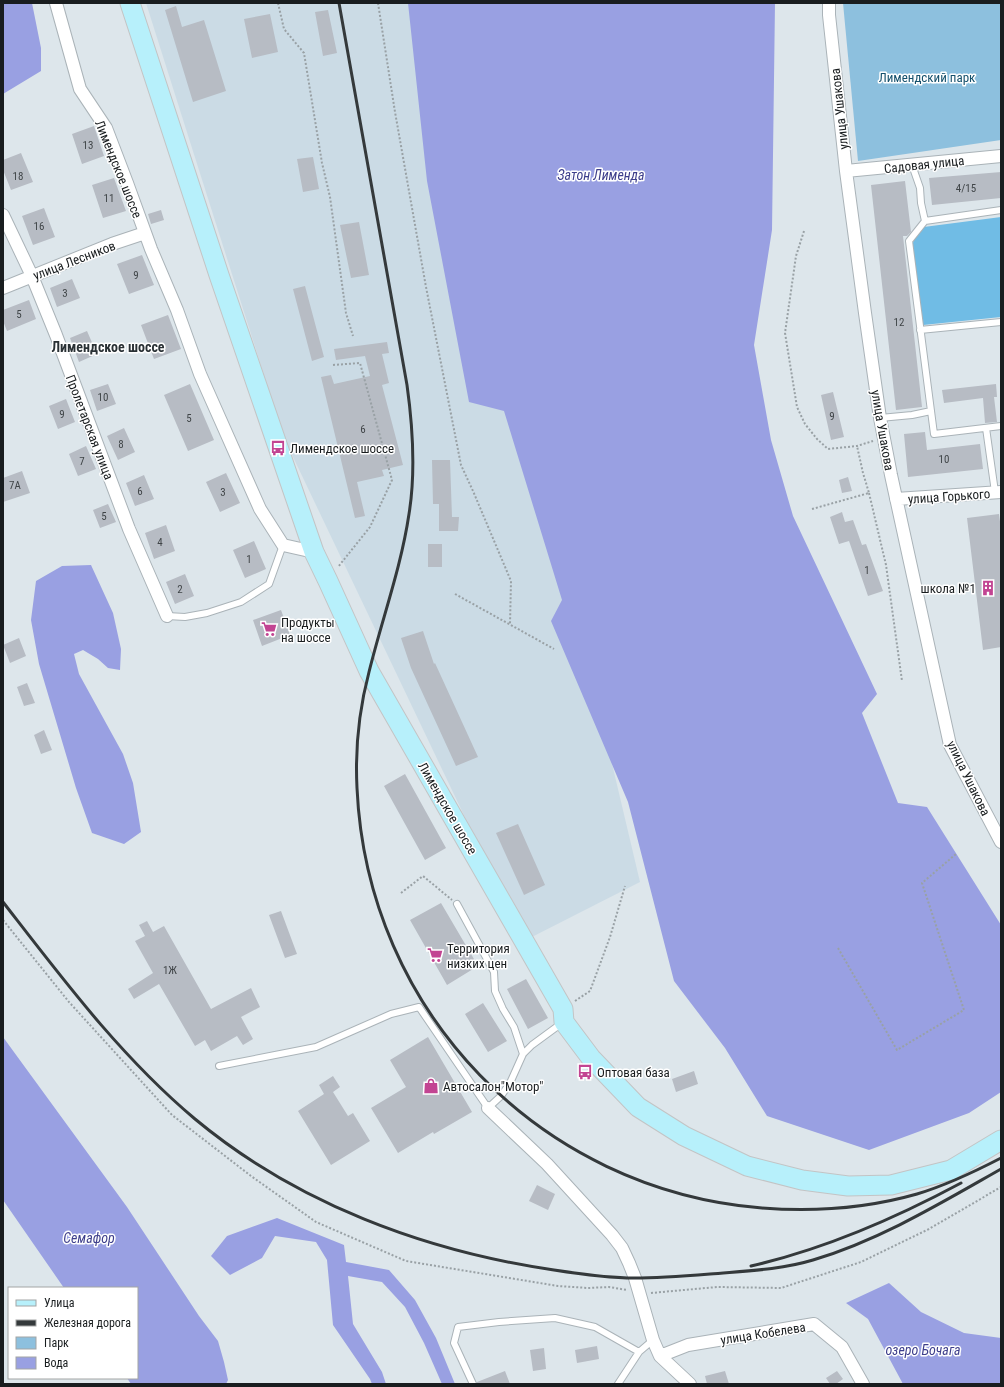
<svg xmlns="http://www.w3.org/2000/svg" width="1004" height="1387" font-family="'Roboto Condensed',sans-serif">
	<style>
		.built { fill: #cbdbe5 }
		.green { fill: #8dc0de }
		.forest { fill: #70bce5 }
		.water { fill: #99a0e2 }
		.building { fill: #b7bcc4 }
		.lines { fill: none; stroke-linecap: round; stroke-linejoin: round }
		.service-casing { stroke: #aab3b8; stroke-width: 8 }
		.minor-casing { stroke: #aab3b8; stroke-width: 14 }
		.primary-casing { stroke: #c3c4c5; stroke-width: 21 }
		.path { stroke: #99a1a5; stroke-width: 2; stroke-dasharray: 2 2; stroke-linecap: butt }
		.service { stroke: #fff; stroke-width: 6 }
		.minor { stroke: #fff; stroke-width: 12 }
		.primary { stroke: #b7f0fb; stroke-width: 19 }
		.rail { stroke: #34393b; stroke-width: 3 }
		.labels { text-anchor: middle; stroke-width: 3; stroke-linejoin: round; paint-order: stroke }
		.number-label { font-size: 11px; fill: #404548 }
		.park-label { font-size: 13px; fill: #14506c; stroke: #fff }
		.street-label { font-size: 13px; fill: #191d1f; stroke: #fff }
		.poi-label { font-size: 13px; fill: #191d1f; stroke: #fff; text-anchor: start }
		.water-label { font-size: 14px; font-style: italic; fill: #3d3e8b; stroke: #fff }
		.neighbourhood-label { font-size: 14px; font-weight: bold; fill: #2a3135; stroke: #fff }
	</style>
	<rect width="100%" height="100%" fill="#dde6eb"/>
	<path class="built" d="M 146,3 L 432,3 L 640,882 L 524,941 L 284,438 Z"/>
	<path class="green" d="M 843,3 L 1001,3 L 1001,140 L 858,161 Z"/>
	<path class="forest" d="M 1001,217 L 1001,317 L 923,325 L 912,248 L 916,228 Z"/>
	<path class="water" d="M 3,3 L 32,3 L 41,48 L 41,71 L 3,94 Z
		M 408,3 L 775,3 L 772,230 L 754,345 L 771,440 L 793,516 L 877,694 L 862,713 L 898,803 L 927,807 L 1001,925 L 1001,1092 L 969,1113 L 869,1150 L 767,1116 L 725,1048 L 674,981 L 628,802 L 551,621 L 562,600 L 504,411 L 469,402 L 427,181 Z
		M 91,565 L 113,613 L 121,649 L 120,670 L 108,668 L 98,659 L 83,650 L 74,654 L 79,674 L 123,754 L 133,783 L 141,832 L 124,844 L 92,833 L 76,788 L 39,664 L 31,620 L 36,581 L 62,566 Z
		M 3,1037 L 127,1207 L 199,1316 L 218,1341 L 224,1362 L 228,1380 L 226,1384 L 131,1384 L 127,1378 L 137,1378 L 137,1288 L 64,1288 L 3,1200 Z
		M 277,1218 L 344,1245 L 346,1262 L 389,1270 L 415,1300 L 436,1338 L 455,1384 L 442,1384 L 424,1343 L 405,1307 L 382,1282 L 348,1276 L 353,1324 L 382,1372 L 386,1384 L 372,1384 L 370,1379 L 333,1325 L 327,1260 L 316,1242 L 275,1236 L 262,1258 L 230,1275 L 211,1256 L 227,1236 Z
		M 889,1283 L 921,1312 L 964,1333 L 1001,1338 L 1001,1384 L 903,1384 L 868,1319 L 846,1303 Z"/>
	<path class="building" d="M 176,6 L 182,27 L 204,20 L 226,91 L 193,102 L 165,10 Z
		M 328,10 L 337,53 L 323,56 L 315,12 Z
		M 270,14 L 278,52 L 252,58 L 244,19 Z
		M 94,126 L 104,156 L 82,164 L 72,134 Z
		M 21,153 L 33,182 L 11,190 L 3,170 L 3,160 Z
		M 313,157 L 319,189 L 303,192 L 297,159 Z
		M 1001,172 L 1001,198 L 932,205 L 929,178 Z
		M 114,178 L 126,211 L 103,218 L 92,185 Z
		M 905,181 L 911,232 L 907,236 L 903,236 L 922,407 L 896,410 L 871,185 Z
		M 44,208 L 55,237 L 33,245 L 22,216 Z
		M 161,210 L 164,220 L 151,224 L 148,214 Z
		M 359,222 L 369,275 L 351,278 L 340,225 Z
		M 142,255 L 154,285 L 129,294 L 117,264 Z
		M 72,279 L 80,298 L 57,307 L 50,288 Z
		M 305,286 L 324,357 L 312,361 L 293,289 Z
		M 29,300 L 36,319 L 7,331 L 3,321 L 3,310 Z
		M 168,315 L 181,349 L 154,359 L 141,325 Z
		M 87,331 L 97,354 L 79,362 L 70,338 Z
		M 387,342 L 389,353 L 382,354 L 389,383 L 382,385 L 403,465 L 382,470 L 384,476 L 357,482 L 365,516 L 355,518 L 321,377 L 331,375 L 334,384 L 370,376 L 365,356 L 336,360 L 334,349 Z
		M 108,384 L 116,404 L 97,411 L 90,390 Z
		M 190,384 L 214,440 L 188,451 L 164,395 Z
		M 996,384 L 997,397 L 994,397 L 997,422 L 985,423 L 983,398 L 944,403 L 942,390 Z
		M 833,392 L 844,437 L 831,440 L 821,395 Z
		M 66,399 L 75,422 L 58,429 L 49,406 Z
		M 124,428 L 135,452 L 118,460 L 107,436 Z
		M 925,432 L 927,450 L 980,444 L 983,469 L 908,477 L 904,434 Z
		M 86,446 L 96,469 L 78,476 L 69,454 Z
		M 432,460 L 450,460 L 452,517 L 459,517 L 458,531 L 439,531 L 439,504 L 433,504 Z
		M 22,471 L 30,493 L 3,502 L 3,478 Z
		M 226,473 L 240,503 L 220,512 L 206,482 Z
		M 144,475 L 154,499 L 135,506 L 126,483 Z
		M 848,477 L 852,491 L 842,493 L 839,480 Z
		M 108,504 L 116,522 L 100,528 L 93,510 Z
		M 842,512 L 845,522 L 853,520 L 862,545 L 866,544 L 883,591 L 868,596 L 849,541 L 839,544 L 830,517 Z
		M 999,514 L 1001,529 L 1001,647 L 983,650 L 967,518 Z
		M 166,525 L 175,551 L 154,559 L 145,533 Z
		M 254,541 L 266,569 L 245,578 L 233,550 Z
		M 428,544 L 442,544 L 442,567 L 428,567 Z
		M 185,574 L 194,596 L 175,604 L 166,582 Z
		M 281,610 L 290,635 L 262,646 L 253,620 Z
		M 423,631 L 434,664 L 435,663 L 478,757 L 456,766 L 411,668 L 401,638 Z
		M 19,638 L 26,656 L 10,663 L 3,645 Z
		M 27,683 L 35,703 L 24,706 L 17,687 Z
		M 44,730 L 52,750 L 41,754 L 34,735 Z
		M 405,774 L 446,848 L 425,860 L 384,786 Z
		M 518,824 L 545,885 L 524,895 L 496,833 Z
		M 441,903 L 478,966 L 447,985 L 410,920 Z
		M 281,911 L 297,954 L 285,958 L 269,915 Z
		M 147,921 L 153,932 L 164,926 L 211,1009 L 251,988 L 260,1007 L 241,1017 L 253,1039 L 243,1045 L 237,1036 L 211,1051 L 205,1040 L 195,1046 L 159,984 L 134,999 L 128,989 L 153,973 L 135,941 L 145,936 L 139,925 Z
		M 526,979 L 548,1018 L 528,1029 L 507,989 Z
		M 483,1003 L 507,1041 L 488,1052 L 465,1014 Z
		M 428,1037 L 472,1112 L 434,1134 L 433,1132 L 398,1153 L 371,1108 L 406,1087 L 390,1060 Z
		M 694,1071 L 698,1084 L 676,1092 L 672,1079 Z
		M 333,1076 L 340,1087 L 333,1092 L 348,1116 L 353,1113 L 370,1141 L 331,1165 L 298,1111 L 324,1094 L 319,1085 Z
		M 537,1185 L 555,1194 L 548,1210 L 529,1201 Z
		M 597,1346 L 599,1359 L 577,1363 L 575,1350 Z
		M 544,1348 L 546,1369 L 533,1371 L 530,1350 Z
		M 505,1371 L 510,1384 L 477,1384 L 477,1382 Z
		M 725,1371 L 729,1384 L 707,1384 L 705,1376 Z
		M 837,1371 L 843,1379 L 836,1384 L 830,1384 L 826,1378 Z"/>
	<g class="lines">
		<defs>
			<path id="service" d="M 925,221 L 1001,210
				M 920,330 L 1001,322
				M 931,411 L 934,434 L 1001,426
				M 880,418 L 912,415 L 931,411 L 909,241 L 925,221 L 921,203 L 920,188 L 912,165
				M 986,428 L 995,492
				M 167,616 L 185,617 L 207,613 L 241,602 L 269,584 L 283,545
				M 457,904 L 494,972 L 495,991 L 503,1009 L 514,1027 L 523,1054
				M 219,1066 L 316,1047 L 391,1014 L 419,1007 L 488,1108 L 501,1096 L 510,1083 L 523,1054 L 532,1045 L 562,1023
				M 473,1384 L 454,1343 L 458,1327 L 499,1322 L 555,1318 L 595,1327 L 639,1352
				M 618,1384 L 639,1352 L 653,1340"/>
			<path id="minor" d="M 56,3 L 80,89 L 106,128 L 127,183 L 151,249 L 177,310 L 200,374 L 260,509 L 283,545 L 314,552
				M 829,3 L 829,15 L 846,171 L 865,313 L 880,418 L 891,475 L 950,745 L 1001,842
				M 846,171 L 1001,156
				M 3,215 L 32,276 L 56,335 L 129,529 L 167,616
				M 3,288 L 112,244 L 145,233
				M 896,499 L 1001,492
				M 488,1108 L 547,1164 L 612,1235 L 622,1248 L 629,1263 L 635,1278 L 653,1340 L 660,1356 L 690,1384
				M 660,1356 L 688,1345 L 814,1324 L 842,1347 L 863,1384"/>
			<path id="primary" d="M 130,3 L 219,275 L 314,552 L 328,581 L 369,671 L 563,1009 L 564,1022 L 591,1058 L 638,1107 L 684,1136 L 747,1166 L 802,1180 L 848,1186 L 891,1185 L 951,1170 L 1001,1140"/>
		</defs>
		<use href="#service" class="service-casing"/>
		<use href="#minor" class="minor-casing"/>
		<use href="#primary" class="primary-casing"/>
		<path class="path" d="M 278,3 L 284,29 L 304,53 L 322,163 L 330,197 L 346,313 L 353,336
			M 378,3 L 395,112 L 426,287 L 461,465 L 473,491 L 511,581 L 510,624
			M 804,231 L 796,256 L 785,333 L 797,407 L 805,424 L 817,439 L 828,449 L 857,446 L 873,441
			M 333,365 L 360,363 L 392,480 L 370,527 L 338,567
			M 869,493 L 886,565 L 902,681
			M 812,509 L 869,493 L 863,473 L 857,446
			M 455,594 L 554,649
			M 401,893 L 423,876 L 452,900
			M 3,920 L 69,1002 L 172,1115 L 251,1176 L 316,1222 L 406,1261 L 558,1286 L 588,1288 L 609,1287 L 627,1290
			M 838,948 L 897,1050 L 964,1010 L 922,883 L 956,854
			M 575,1001 L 590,991 L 610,937 L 625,886
			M 651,1293 L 717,1287 L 781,1288 L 861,1262 L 929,1229 L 1001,1187"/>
		<use href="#service" class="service"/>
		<use href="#minor" class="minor"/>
		<use href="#primary" class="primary"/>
		<path class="rail" d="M 339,3 L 407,385 C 413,428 416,471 409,514 C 401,568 382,619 369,672 C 359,710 355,749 357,788 C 367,1012 540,1190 762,1208 C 814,1212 868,1208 917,1194 C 947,1185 974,1172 1001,1158
			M 3,902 C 62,978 120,1056 195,1119 C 296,1203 424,1251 554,1270 C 580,1274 607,1278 634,1278 C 660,1278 685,1276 710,1274 C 744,1271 780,1270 813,1260 C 880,1240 941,1203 1001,1169
			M 751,1266 C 825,1249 894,1219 961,1183"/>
	</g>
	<defs>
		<symbol id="bus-bare" viewBox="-9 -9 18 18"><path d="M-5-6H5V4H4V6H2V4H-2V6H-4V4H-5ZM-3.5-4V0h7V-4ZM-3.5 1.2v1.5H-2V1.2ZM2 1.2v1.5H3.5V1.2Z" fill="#c24492" stroke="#fff" stroke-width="2.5" paint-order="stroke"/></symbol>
		<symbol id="building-bare" viewBox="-9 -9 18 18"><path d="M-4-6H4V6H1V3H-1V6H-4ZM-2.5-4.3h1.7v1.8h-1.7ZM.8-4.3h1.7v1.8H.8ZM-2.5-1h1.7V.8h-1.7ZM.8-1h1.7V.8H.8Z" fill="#c24492" stroke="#fff" stroke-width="2.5" paint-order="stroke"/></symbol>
		<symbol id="supermarket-bare" viewBox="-9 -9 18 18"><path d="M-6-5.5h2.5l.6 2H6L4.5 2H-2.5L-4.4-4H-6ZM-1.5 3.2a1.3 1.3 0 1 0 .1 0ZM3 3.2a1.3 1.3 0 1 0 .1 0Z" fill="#c24492" stroke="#fff" stroke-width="2.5" paint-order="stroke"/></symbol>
		<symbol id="shop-bare" viewBox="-9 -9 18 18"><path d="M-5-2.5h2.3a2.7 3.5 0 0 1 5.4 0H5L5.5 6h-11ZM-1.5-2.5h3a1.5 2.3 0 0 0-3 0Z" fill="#c24492" stroke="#fff" stroke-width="2.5" paint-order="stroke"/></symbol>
	</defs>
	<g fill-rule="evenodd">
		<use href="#bus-bare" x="267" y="437" width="22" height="22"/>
		<use href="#building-bare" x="977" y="577" width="22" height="22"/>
		<use href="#supermarket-bare" x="258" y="618" width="22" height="22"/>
		<use href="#supermarket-bare" x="424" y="944" width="22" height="22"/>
		<use href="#bus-bare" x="574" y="1061" width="22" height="22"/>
		<use href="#shop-bare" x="420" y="1075" width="22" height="22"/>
	</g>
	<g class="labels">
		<g class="number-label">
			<text x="88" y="149">13</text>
			<text x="18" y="180">18</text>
			<text x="966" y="192">4/15</text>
			<text x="109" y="202">11</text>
			<text x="39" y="230">16</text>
			<text x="136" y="279">9</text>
			<text x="65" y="297">3</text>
			<text x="19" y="318">5</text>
			<text x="899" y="326">12</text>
			<text x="103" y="401">10</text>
			<text x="62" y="418">9</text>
			<text x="832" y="420">9</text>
			<text x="189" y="422">5</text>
			<text x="363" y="433">6</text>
			<text x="121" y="448">8</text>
			<text x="944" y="463">10</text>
			<text x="82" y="465">7</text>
			<text x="15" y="489">7А</text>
			<text x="140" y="495">6</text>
			<text x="223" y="496">3</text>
			<text x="104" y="520">5</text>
			<text x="160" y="546">4</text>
			<text x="249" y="563">1</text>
			<text x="867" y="574">1</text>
			<text x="180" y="593">2</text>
			<text x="170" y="974">1Ж</text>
		</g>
		<g class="park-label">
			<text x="927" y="82">Лимендский парк</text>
		</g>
		<g class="street-label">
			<text transform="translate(839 109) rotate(-96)" y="5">улица Ушакова</text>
			<text transform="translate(924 164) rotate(-6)" y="5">Садовая улица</text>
			<text transform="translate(119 169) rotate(68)" y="5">Лимендское шоссе</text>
			<text transform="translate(74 260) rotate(-21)" y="5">улица Лесников</text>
			<text transform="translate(90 427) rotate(69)" y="5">Пролетарская улица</text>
			<text transform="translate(883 430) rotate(80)" y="5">улица Ушакова</text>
			<text transform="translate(949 496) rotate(-4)" y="5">улица Горького</text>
			<text transform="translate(969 778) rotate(64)" y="5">улица Ушакова</text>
			<text transform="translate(448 808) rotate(60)" y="5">Лимендское шоссе</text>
			<text transform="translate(763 1333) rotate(-9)" y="5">улица Кобелева</text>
		</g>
		<g class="poi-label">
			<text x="290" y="453">Лимендское шоссе</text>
			<text x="976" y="593" text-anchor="end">школа №1</text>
			<text x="281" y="627">Продукты<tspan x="281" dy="15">на шоссе</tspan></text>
			<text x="447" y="953">Территория<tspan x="447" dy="15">низких цен</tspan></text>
			<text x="597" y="1077">Оптовая база</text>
			<text x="443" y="1091">Автосалон"Мотор"</text>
		</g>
		<g class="water-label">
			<text x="601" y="180">Затон Лименда</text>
			<text x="89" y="1243">Семафор</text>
			<text x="923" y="1355">озеро Бочага</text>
		</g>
		<g class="neighbourhood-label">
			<text x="108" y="352">Лимендское шоссе</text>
		</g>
	</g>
	<rect width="1004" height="1387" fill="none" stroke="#191d1f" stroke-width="8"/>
	<rect x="8" y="1287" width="130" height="92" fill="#ffffff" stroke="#a3a5a5"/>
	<rect x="16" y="1300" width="20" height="6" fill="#b7f0fb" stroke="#a3a5a5"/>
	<text x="44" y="1307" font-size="12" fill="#191d1f">Улица</text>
	<rect x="16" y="1320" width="20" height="6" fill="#34393b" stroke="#a3a5a5"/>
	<text x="44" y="1327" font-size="12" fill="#191d1f">Железная дорога</text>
	<rect x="16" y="1337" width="20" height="12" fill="#8dc0de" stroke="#a3a5a5"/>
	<text x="44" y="1347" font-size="12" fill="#191d1f">Парк</text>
	<rect x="16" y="1357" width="20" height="12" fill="#99a0e2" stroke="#a3a5a5"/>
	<text x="44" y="1367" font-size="12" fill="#191d1f">Вода</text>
</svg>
